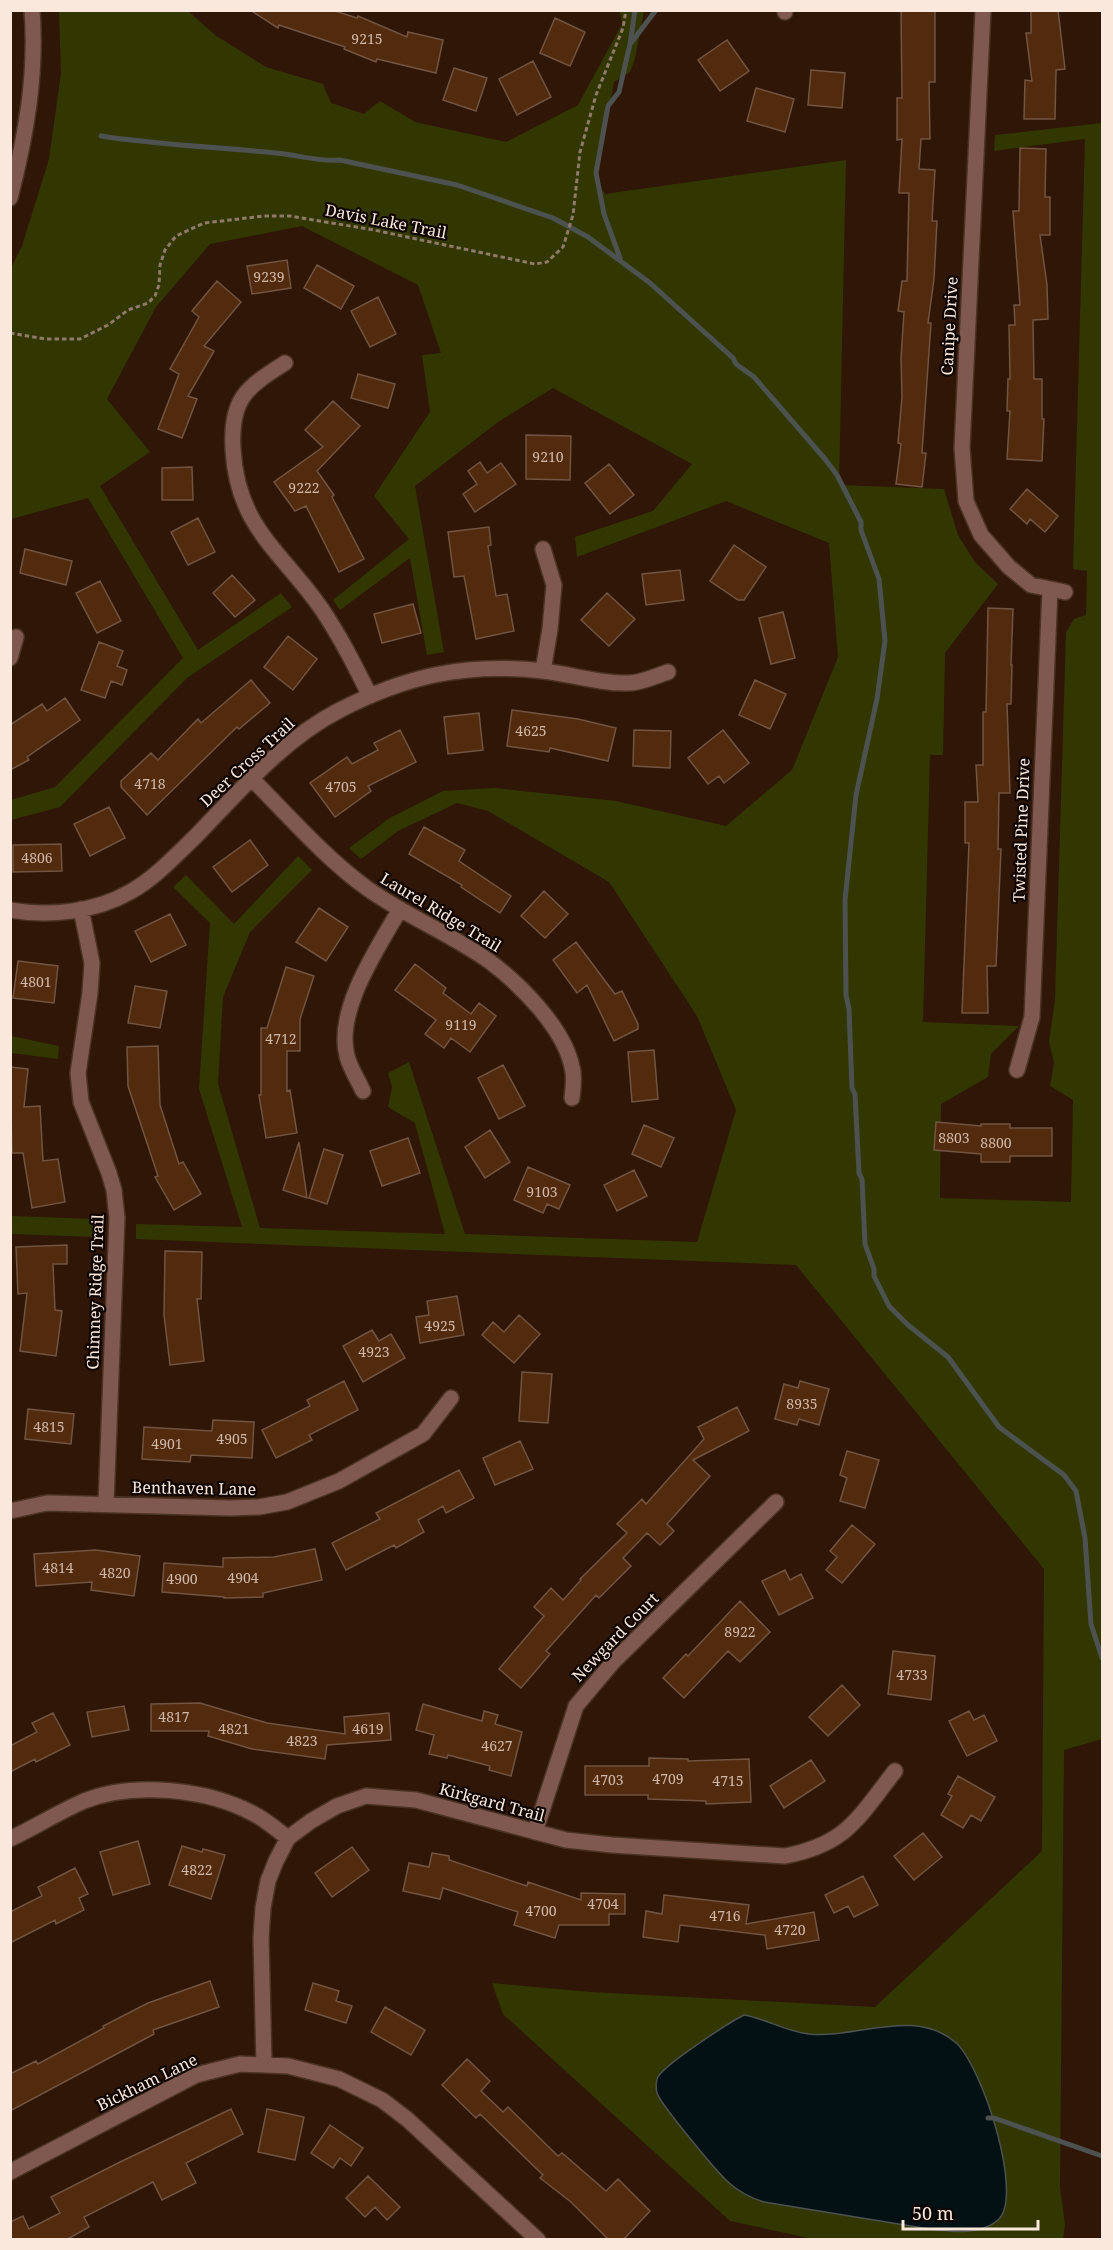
<svg xmlns="http://www.w3.org/2000/svg" width="1113" height="2250" font-family="'Noto Serif',serif">
	<style>
		.green { fill: #323701 }
		.water { fill: #031115; stroke: #4d5251; stroke-width: 1.5 }
		.lines { fill: none; stroke-linecap: round; stroke-linejoin: round }
		.stream { stroke: #4d5251; stroke-width: 5 }
		.building { fill: #522a0e; stroke: #715442; stroke-width: 1.5 }
		.street-casing { stroke: #4b3324; stroke-width: 18 }
		.path { stroke: #8f7a6c; stroke-width: 3; stroke-dasharray: 4.5 3; stroke-linecap: butt }
		.street { stroke: #7f594f; stroke-width: 15 }
		.labels { text-anchor: middle; stroke-width: 4.5; stroke-linejoin: round; paint-order: stroke }
		.number-label { font-size: 14px; fill: #d0b8a9 }
		.street-label { font-size: 16px; fill: #fae8dd; stroke: #0f0502 }
	</style>
	<rect width="100%" height="100%" fill="#2f1606"/>
	<path class="green" d="M 59,11 L 188,11 L 215,35 L 266,67 L 323,84 L 331,103 L 364,114 L 380,101 L 415,122 L 506,142 L 578,105 L 622,24 L 620,11 L 644,11 L 635,59 L 630,72 L 614,82 L 596,181 L 605,194 L 846,160 L 839,485 L 944,489 L 958,535 L 975,562 L 998,584 L 945,653 L 943,755 L 930,755 L 923,1022 L 1019,1026 L 991,1054 L 988,1077 L 941,1104 L 940,1198 L 1071,1202 L 1073,1100 L 1050,1086 L 1054,1063 L 1049,1042 L 1055,999 L 1066,632 L 1074,619 L 1086,615 L 1087,571 L 1073,569 L 1085,139 L 994,151 L 995,135 L 1102,123 L 1102,1739 L 1064,1750 L 1060,2187 L 1065,2225 L 1063,2239 L 813,2239 L 730,2221 L 503,2014 L 492,1983 L 591,1992 L 875,2007 L 1042,1851 L 1044,1569 L 796,1265 L 136,1239 L 136,1224 L 242,1227 L 199,1089 L 210,923 L 173,887 L 186,875 L 234,924 L 298,856 L 312,870 L 250,932 L 223,997 L 218,1084 L 260,1228 L 445,1234 L 415,1123 L 388,1107 L 392,1087 L 388,1073 L 409,1062 L 465,1234 L 697,1242 L 736,1110 L 697,1016 L 609,882 L 488,811 L 457,803 L 398,831 L 361,859 L 349,848 L 390,818 L 443,791 L 495,788 L 616,801 L 726,826 L 792,770 L 838,657 L 829,543 L 726,501 L 577,557 L 575,537 L 653,511 L 692,464 L 553,388 L 498,422 L 415,486 L 444,652 L 427,655 L 410,558 L 340,610 L 333,600 L 409,539 L 374,496 L 430,412 L 422,355 L 441,353 L 418,285 L 302,226 L 210,244 L 156,307 L 107,399 L 150,452 L 100,486 L 198,650 L 281,593 L 292,607 L 187,678 L 60,807 L 11,820 L 11,800 L 55,787 L 183,658 L 88,498 L 11,519 L 10,270 L 22,246 L 49,159 L 61,73 Z
		M 11,1036 L 59,1046 L 58,1059 L 11,1053 Z
		M 11,1216 L 95,1219 L 95,1237 L 11,1234 Z"/>
	<path class="water" d="M 744,2015 C 767,2019 787,2032 809,2034 C 856,2039 914,2007 955,2042 C 981,2063 1025,2196 998,2220 C 979,2237 946,2231 923,2228 L 764,2202 C 751,2198 739,2192 728,2182 C 717,2172 661,2105 657,2093 C 656,2090 656,2082 657,2079 C 660,2067 730,2022 744,2015 Z"/>
	<g class="lines">
		<path class="stream" d="M 631,43 L 656,10
			M 101,136 C 159,145 217,147 276,153 C 299,155 317,162 340,160 L 457,185 L 553,218 L 588,237 L 650,283 L 733,358 L 736,364 L 754,377 L 825,459 L 837,475 L 861,522 L 861,530 L 879,579 L 885,641 L 877,699 L 856,795 L 845,900 L 846,995 L 849,1009 L 852,1088 L 855,1094 L 859,1173 L 862,1179 L 865,1244 L 874,1269 L 874,1276 L 889,1306 L 908,1325 L 948,1357 L 999,1427 L 1064,1475 L 1076,1491 L 1085,1538 L 1091,1624 L 1102,1658
			M 620,258 L 604,214 L 596,173 L 608,106 L 619,92 L 630,44 L 635,10
			M 988,2118 L 994,2118 L 1102,2156"/>
	</g>
	<path class="building" d="M 250,10 L 332,10 L 357,18 L 358,16 L 407,37 L 408,32 L 443,40 L 436,73 L 377,59 L 376,62 L 344,49 L 345,47 L 279,25 L 278,28 Z
		M 901,10 L 935,10 L 935,82 L 929,82 L 930,139 L 921,139 L 919,169 L 935,170 L 932,221 L 937,221 L 934,279 L 928,323 L 931,323 L 922,453 L 926,453 L 922,487 L 896,484 L 901,444 L 898,443 L 902,397 L 901,358 L 904,312 L 898,311 L 902,281 L 907,281 L 909,193 L 899,193 L 902,139 L 897,140 L 897,98 L 902,98 Z
		M 1031,10 L 1058,10 L 1065,69 L 1056,70 L 1055,119 L 1024,119 L 1025,80 L 1032,81 L 1026,33 L 1031,33 Z
		M 555,18 L 585,32 L 570,66 L 540,53 Z
		M 727,40 L 749,71 L 720,91 L 698,60 Z
		M 533,61 L 551,97 L 517,115 L 499,79 Z
		M 454,68 L 487,78 L 476,111 L 443,100 Z
		M 811,70 L 845,73 L 842,108 L 808,105 Z
		M 756,88 L 794,99 L 785,132 L 747,121 Z
		M 1020,148 L 1046,149 L 1045,197 L 1050,197 L 1050,235 L 1040,235 L 1047,285 L 1048,319 L 1033,320 L 1034,379 L 1042,379 L 1042,419 L 1044,419 L 1042,461 L 1007,459 L 1010,411 L 1007,411 L 1008,379 L 1010,379 L 1009,325 L 1015,325 L 1014,305 L 1020,305 L 1013,211 L 1019,211 Z
		M 287,260 L 291,288 L 252,294 L 247,266 Z
		M 317,265 L 354,286 L 341,309 L 304,288 Z
		M 217,281 L 241,302 L 204,346 L 214,351 L 188,396 L 197,399 L 182,438 L 158,429 L 179,374 L 170,369 L 199,317 L 192,311 Z
		M 378,297 L 396,334 L 370,347 L 351,311 Z
		M 358,374 L 395,384 L 388,408 L 351,398 Z
		M 333,401 L 360,426 L 317,471 L 334,495 L 332,497 L 364,559 L 339,572 L 306,506 L 295,511 L 274,482 L 323,447 L 305,430 Z
		M 526,435 L 571,436 L 570,480 L 526,479 Z
		M 480,462 L 487,473 L 501,463 L 516,484 L 475,512 L 463,494 L 477,484 L 468,471 Z
		M 609,464 L 634,495 L 610,514 L 585,483 Z
		M 192,467 L 193,500 L 162,500 L 162,468 Z
		M 1027,489 L 1058,516 L 1045,532 L 1030,519 L 1027,524 L 1010,509 Z
		M 198,518 L 215,552 L 188,565 L 171,532 Z
		M 489,527 L 491,545 L 488,546 L 496,596 L 507,594 L 514,631 L 476,639 L 464,576 L 454,577 L 448,532 Z
		M 734,545 L 766,567 L 744,600 L 738,600 L 710,581 Z
		M 25,549 L 72,561 L 66,585 L 20,573 Z
		M 680,570 L 684,600 L 646,605 L 642,574 Z
		M 232,575 L 255,600 L 235,617 L 213,593 Z
		M 100,581 L 121,621 L 97,633 L 76,593 Z
		M 607,593 L 635,619 L 609,646 L 581,620 Z
		M 413,604 L 421,633 L 382,643 L 374,614 Z
		M 988,608 L 1013,609 L 1011,665 L 1012,665 L 1011,704 L 1007,704 L 1010,793 L 999,793 L 998,849 L 1001,849 L 996,966 L 987,966 L 988,1013 L 962,1013 L 969,843 L 965,843 L 965,802 L 978,802 L 976,765 L 983,765 L 983,712 L 986,712 Z
		M 783,612 L 795,658 L 771,664 L 759,618 Z
		M 288,636 L 317,659 L 293,690 L 264,667 Z
		M 99,642 L 123,651 L 117,666 L 127,670 L 122,685 L 111,681 L 105,698 L 81,690 Z
		M 251,680 L 270,703 L 239,729 L 237,727 L 147,815 L 121,787 L 121,781 L 151,753 L 158,760 L 198,719 L 201,723 Z
		M 755,680 L 786,694 L 770,729 L 739,715 Z
		M 65,698 L 80,720 L 27,757 L 29,760 L 10,770 L 10,725 L 42,704 L 47,711 Z
		M 512,710 L 578,719 L 616,728 L 608,761 L 550,748 L 549,752 L 507,746 Z
		M 479,713 L 483,750 L 448,754 L 444,717 Z
		M 400,730 L 416,762 L 368,786 L 371,791 L 335,817 L 310,783 L 347,757 L 352,764 L 378,750 L 374,743 Z
		M 634,730 L 671,731 L 670,768 L 633,766 Z
		M 723,730 L 749,763 L 724,783 L 719,776 L 708,784 L 688,758 Z
		M 109,807 L 125,838 L 90,856 L 74,824 Z
		M 424,827 L 465,850 L 459,861 L 511,896 L 500,913 L 461,887 L 462,885 L 409,854 Z
		M 250,840 L 268,865 L 232,892 L 213,867 Z
		M 61,844 L 62,871 L 13,872 L 13,845 Z
		M 544,891 L 568,914 L 545,938 L 521,916 Z
		M 319,908 L 348,927 L 326,961 L 296,942 Z
		M 170,914 L 186,945 L 151,962 L 135,931 Z
		M 576,942 L 615,994 L 622,991 L 638,1024 L 638,1029 L 614,1041 L 587,985 L 577,993 L 553,960 Z
		M 18,961 L 58,966 L 54,1003 L 13,998 Z
		M 415,964 L 446,988 L 443,993 L 471,1014 L 479,1003 L 496,1016 L 470,1052 L 451,1038 L 444,1048 L 425,1034 L 436,1020 L 395,990 Z
		M 286,967 L 314,976 L 300,1019 L 300,1051 L 287,1051 L 287,1091 L 290,1090 L 297,1133 L 266,1138 L 259,1095 L 261,1095 L 261,1028 L 267,1028 Z
		M 135,986 L 167,991 L 160,1028 L 128,1023 Z
		M 158,1046 L 160,1105 L 179,1164 L 183,1162 L 201,1194 L 174,1210 L 155,1177 L 158,1176 L 128,1086 L 127,1047 Z
		M 654,1050 L 658,1099 L 632,1102 L 628,1052 Z
		M 503,1065 L 525,1106 L 499,1119 L 478,1078 Z
		M 10,1067 L 28,1069 L 24,1107 L 40,1106 L 43,1161 L 58,1159 L 65,1202 L 32,1208 L 23,1153 L 12,1153 Z
		M 936,1122 L 981,1126 L 981,1124 L 1010,1124 L 1010,1128 L 1052,1128 L 1052,1156 L 1010,1156 L 1010,1162 L 981,1162 L 981,1154 L 934,1150 Z
		M 644,1125 L 674,1138 L 661,1167 L 632,1154 Z
		M 490,1130 L 510,1162 L 485,1178 L 465,1147 Z
		M 408,1138 L 420,1173 L 382,1186 L 370,1151 Z
		M 299,1142 L 307,1198 L 283,1190 Z
		M 324,1149 L 343,1155 L 327,1204 L 309,1198 Z
		M 528,1167 L 570,1185 L 559,1209 L 547,1204 L 543,1213 L 514,1200 Z
		M 634,1170 L 647,1196 L 617,1211 L 604,1185 Z
		M 67,1245 L 67,1264 L 53,1264 L 55,1310 L 62,1311 L 56,1356 L 20,1351 L 27,1293 L 18,1294 L 16,1247 Z
		M 165,1251 L 202,1252 L 201,1299 L 197,1299 L 204,1361 L 170,1365 L 164,1315 Z
		M 457,1296 L 464,1335 L 420,1343 L 416,1317 L 429,1315 L 427,1301 Z
		M 519,1315 L 540,1334 L 514,1363 L 482,1335 L 493,1322 L 504,1332 Z
		M 372,1330 L 379,1341 L 391,1334 L 405,1358 L 363,1382 L 343,1346 Z
		M 522,1372 L 552,1374 L 548,1423 L 519,1421 Z
		M 344,1381 L 358,1410 L 309,1435 L 312,1440 L 276,1458 L 262,1430 L 310,1406 L 307,1400 Z
		M 800,1381 L 829,1389 L 819,1425 L 799,1419 L 797,1425 L 775,1419 L 784,1384 L 798,1388 Z
		M 737,1407 L 749,1431 L 693,1460 L 710,1476 L 667,1524 L 674,1531 L 660,1545 L 647,1533 L 623,1558 L 631,1566 L 599,1598 L 596,1595 L 546,1651 L 550,1654 L 521,1688 L 499,1669 L 544,1616 L 534,1607 L 551,1588 L 563,1600 L 581,1580 L 580,1579 L 627,1533 L 617,1524 L 642,1499 L 646,1504 L 704,1439 L 698,1427 Z
		M 28,1409 L 74,1414 L 71,1444 L 25,1439 Z
		M 213,1420 L 254,1422 L 252,1458 L 191,1455 L 190,1462 L 142,1459 L 144,1427 L 212,1431 Z
		M 520,1441 L 533,1469 L 495,1485 L 483,1458 Z
		M 847,1451 L 879,1460 L 865,1508 L 840,1501 L 847,1478 L 840,1475 Z
		M 459,1470 L 474,1498 L 446,1513 L 443,1506 L 418,1520 L 424,1532 L 396,1548 L 394,1545 L 346,1570 L 332,1543 L 380,1519 L 376,1513 Z
		M 852,1525 L 875,1544 L 842,1583 L 826,1570 L 837,1557 L 830,1551 Z
		M 315,1549 L 322,1580 L 263,1593 L 263,1597 L 224,1598 L 224,1597 L 162,1592 L 164,1563 L 223,1567 L 223,1558 L 274,1557 Z
		M 96,1550 L 140,1556 L 134,1596 L 91,1590 L 92,1582 L 36,1586 L 34,1554 Z
		M 785,1570 L 790,1580 L 801,1574 L 813,1598 L 779,1615 L 762,1581 Z
		M 740,1601 L 770,1632 L 740,1662 L 728,1651 L 684,1698 L 663,1678 L 686,1654 L 688,1656 Z
		M 893,1651 L 935,1656 L 931,1700 L 888,1694 Z
		M 842,1685 L 860,1705 L 828,1736 L 809,1717 Z
		M 200,1703 L 267,1723 L 345,1734 L 344,1717 L 389,1713 L 391,1740 L 327,1745 L 325,1759 L 252,1749 L 208,1736 L 209,1731 L 151,1731 L 151,1704 Z
		M 423,1704 L 482,1721 L 484,1711 L 498,1715 L 495,1724 L 522,1732 L 511,1776 L 489,1770 L 490,1766 L 448,1755 L 447,1758 L 429,1754 L 434,1735 L 416,1730 Z
		M 124,1706 L 129,1730 L 92,1737 L 87,1712 Z
		M 969,1711 L 974,1720 L 984,1715 L 997,1741 L 967,1756 L 949,1721 Z
		M 53,1713 L 70,1745 L 36,1762 L 35,1759 L 10,1772 L 10,1746 L 37,1732 L 32,1723 Z
		M 649,1758 L 688,1759 L 688,1761 L 749,1759 L 751,1802 L 706,1804 L 706,1801 L 648,1799 L 648,1795 L 585,1795 L 585,1766 L 649,1766 Z
		M 811,1760 L 825,1781 L 784,1808 L 770,1786 Z
		M 958,1776 L 995,1797 L 981,1821 L 971,1815 L 963,1828 L 941,1815 L 952,1796 L 948,1794 Z
		M 923,1833 L 942,1857 L 914,1880 L 894,1856 Z
		M 138,1841 L 150,1884 L 113,1895 L 100,1852 Z
		M 182,1846 L 202,1852 L 203,1849 L 225,1855 L 211,1899 L 169,1885 Z
		M 352,1847 L 369,1870 L 332,1897 L 315,1873 Z
		M 432,1853 L 449,1856 L 449,1860 L 527,1886 L 528,1882 L 581,1900 L 581,1893 L 625,1894 L 625,1914 L 609,1914 L 609,1925 L 559,1925 L 555,1938 L 514,1925 L 518,1912 L 443,1888 L 440,1899 L 403,1891 L 409,1863 L 429,1867 Z
		M 75,1868 L 88,1894 L 79,1898 L 84,1910 L 56,1924 L 55,1920 L 10,1943 L 10,1912 L 42,1896 L 38,1887 Z
		M 863,1876 L 878,1905 L 854,1917 L 848,1906 L 834,1913 L 825,1895 Z
		M 664,1895 L 749,1905 L 746,1924 L 814,1912 L 819,1940 L 767,1949 L 765,1935 L 680,1925 L 678,1942 L 643,1937 L 646,1911 L 662,1914 Z
		M 210,1981 L 219,2007 L 153,2030 L 154,2034 L 10,2111 L 10,2074 L 36,2061 L 38,2064 L 104,2028 L 103,2026 L 148,2003 Z
		M 313,1983 L 339,1991 L 336,2001 L 352,2006 L 346,2023 L 305,2010 Z
		M 385,2007 L 425,2030 L 411,2055 L 371,2032 Z
		M 467,2059 L 490,2081 L 481,2091 L 503,2112 L 508,2107 L 558,2156 L 562,2153 L 606,2191 L 618,2179 L 650,2211 L 623,2240 L 609,2240 L 571,2202 L 540,2178 L 543,2175 L 480,2114 L 476,2118 L 442,2085 Z
		M 231,2109 L 243,2134 L 186,2163 L 196,2183 L 162,2200 L 153,2182 L 84,2217 L 89,2227 L 66,2240 L 10,2240 L 10,2222 L 23,2216 L 29,2229 L 60,2213 L 51,2197 L 120,2162 Z
		M 267,2109 L 304,2117 L 295,2160 L 258,2152 Z
		M 330,2125 L 363,2148 L 351,2166 L 340,2158 L 333,2168 L 311,2153 Z
		M 368,2176 L 400,2207 L 387,2220 L 375,2207 L 365,2217 L 346,2198 Z"/>
	<g class="lines">
		<defs>
			<path id="street" d="M 983,10 L 962,448 L 966,501 L 981,535 L 1009,567 L 1031,585 L 1065,592
				M 785,12 L 785,10
				M 10,198 C 26,136 37,74 32,10
				M 285,363 C 247,387 230,398 233,449 C 237,526 280,550 321,608 C 340,636 355,666 370,696
				M 10,658 L 16,637
				M 543,671 L 550,629 L 554,585 L 543,549
				M 252,779 C 288,815 326,859 368,889 C 406,916 451,934 489,961 C 520,984 564,1028 572,1067 C 575,1077 573,1088 572,1098
				M 81,909 L 92,963 L 90,993 L 78,1073 L 81,1102 L 109,1173 L 114,1190 L 117,1218 L 106,1504
				M 10,910 C 49,917 95,912 130,892 C 155,878 174,857 195,837 C 239,792 282,740 338,711 C 405,676 467,662 543,671 C 571,674 600,684 629,683 C 642,683 655,676 668,672
				M 1017,1070 L 1032,1017 L 1050,589
				M 363,1091 C 358,1080 350,1068 347,1056 C 335,1010 378,948 400,909
				M 10,1511 L 47,1503 L 230,1508 L 259,1507 L 287,1502 L 339,1481 L 423,1434 L 451,1398
				M 535,1832 L 576,1706 L 613,1662 L 776,1502
				M 10,1839 C 35,1827 59,1812 84,1801 C 133,1781 208,1789 254,1814 C 266,1820 277,1830 288,1838
				M 264,2064 L 261,1938 L 263,1908 L 268,1881 L 276,1861 L 288,1838 L 311,1821 L 337,1806 L 366,1796 L 416,1800 L 566,1840 L 612,1845 L 785,1856 C 847,1844 858,1818 895,1771
				M 10,2172 L 196,2075 L 240,2064 L 288,2066 L 339,2079 L 382,2100 L 407,2119 L 538,2240"/>
		</defs>
		<use href="#street" class="street-casing"/>
		<path class="path" d="M 10,333 L 45,339 L 80,339 L 108,325 L 128,310 L 148,303 L 155,296 L 159,285 L 160,265 L 165,250 L 176,236 L 204,223 L 264,216 L 290,216 L 374,230 L 535,264 L 547,262 L 563,247 L 573,215 L 580,152 L 596,95 L 623,28 L 626,10"/>
		<use href="#street" class="street"/>
	</g>
	<g class="labels">
		<g class="number-label">
			<text x="367" y="44">9215</text>
			<text x="269" y="282">9239</text>
			<text x="548" y="462">9210</text>
			<text x="304" y="493">9222</text>
			<text x="531" y="736">4625</text>
			<text x="150" y="789">4718</text>
			<text x="341" y="792">4705</text>
			<text x="37" y="863">4806</text>
			<text x="36" y="987">4801</text>
			<text x="461" y="1030">9119</text>
			<text x="281" y="1044">4712</text>
			<text x="954" y="1143">8803</text>
			<text x="996" y="1148">8800</text>
			<text x="542" y="1197">9103</text>
			<text x="440" y="1331">4925</text>
			<text x="374" y="1357">4923</text>
			<text x="802" y="1409">8935</text>
			<text x="49" y="1432">4815</text>
			<text x="232" y="1444">4905</text>
			<text x="167" y="1449">4901</text>
			<text x="58" y="1573">4814</text>
			<text x="115" y="1578">4820</text>
			<text x="243" y="1583">4904</text>
			<text x="182" y="1584">4900</text>
			<text x="740" y="1637">8922</text>
			<text x="912" y="1680">4733</text>
			<text x="174" y="1722">4817</text>
			<text x="234" y="1734">4821</text>
			<text x="368" y="1734">4619</text>
			<text x="302" y="1746">4823</text>
			<text x="497" y="1751">4627</text>
			<text x="668" y="1784">4709</text>
			<text x="608" y="1785">4703</text>
			<text x="728" y="1786">4715</text>
			<text x="197" y="1875">4822</text>
			<text x="603" y="1909">4704</text>
			<text x="541" y="1916">4700</text>
			<text x="725" y="1921">4716</text>
			<text x="790" y="1935">4720</text>
		</g>
		<g class="street-label">
			<text transform="translate(386 221) rotate(11)" y="6">Davis Lake Trail</text>
			<text transform="translate(949 326) rotate(-87)" y="6">Canipe Drive</text>
			<text transform="translate(247 762) rotate(-43)" y="6">Deer Cross Trail</text>
			<text transform="translate(1021 830) rotate(-88)" y="6">Twisted Pine Drive</text>
			<text transform="translate(441 912) rotate(31)" y="6">Laurel Ridge Trail</text>
			<text transform="translate(95 1292) rotate(-88)" y="6">Chimney Ridge Trail</text>
			<text transform="translate(194 1488) rotate(1)" y="6">Benthaven Lane</text>
			<text transform="translate(615 1637) rotate(-46)" y="6">Newgard Court</text>
			<text transform="translate(492 1802) rotate(15)" y="6">Kirkgard Trail</text>
			<text transform="translate(147 2082) rotate(-26)" y="6">Bickham Lane</text>
		</g>
	</g>
	<rect width="1113" height="2250" fill="none" stroke="#fae8dd" stroke-width="24"/>
	<path d="M903 2220v9h135v-9" fill="none" stroke="#fae8dd" stroke-width="3"/>
	<text x="912" y="2220" font-size="18" fill="#fae8dd" stroke="#0f0502" stroke-width="4.5" paint-order="stroke">50 m</text>
</svg>
